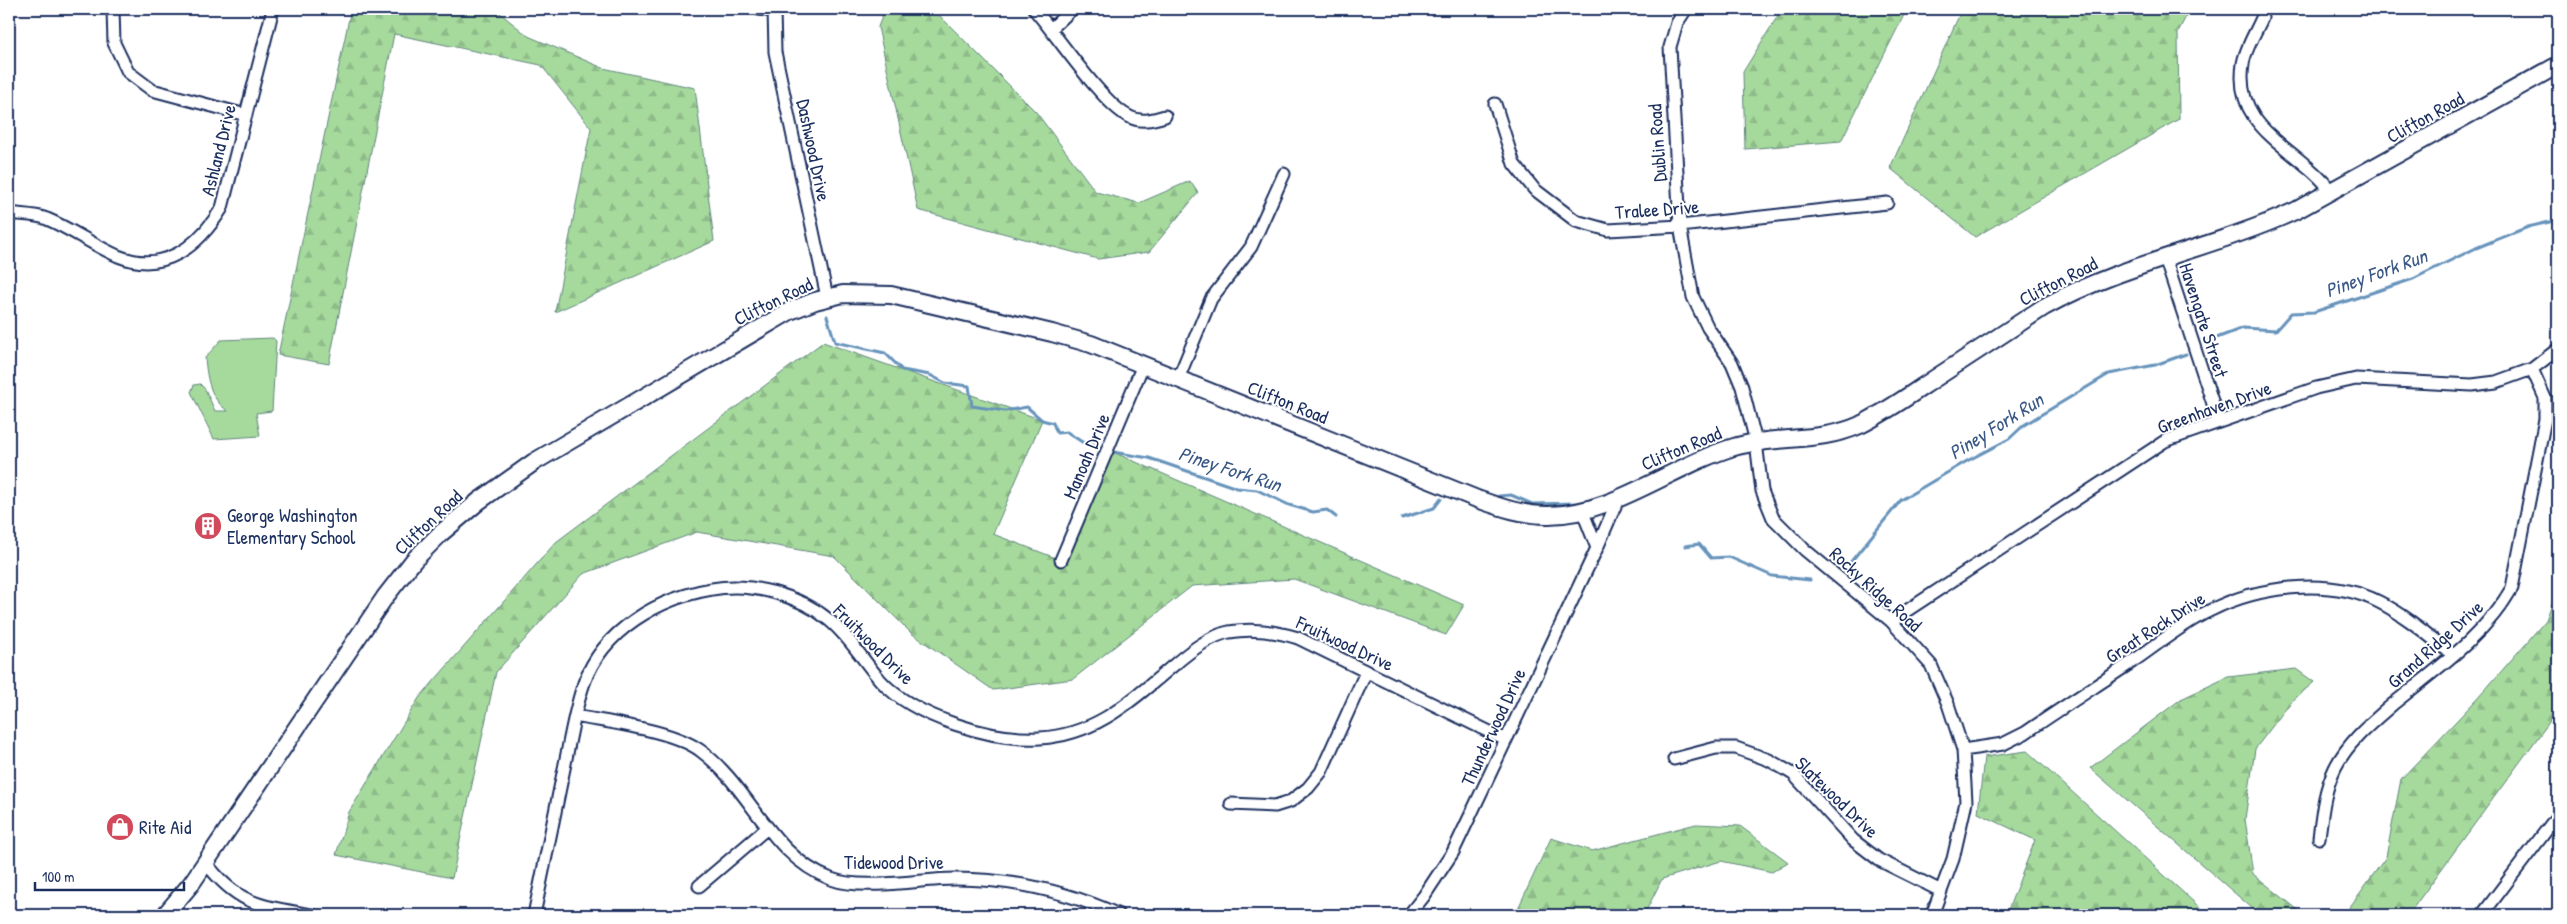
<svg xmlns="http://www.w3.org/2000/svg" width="2567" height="924" font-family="'Patrick Hand',sans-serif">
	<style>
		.green { fill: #a6da9c; stroke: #60847d }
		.forest { fill: url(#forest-firs); stroke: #60847d }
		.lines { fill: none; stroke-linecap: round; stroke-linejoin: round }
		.stream { stroke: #6693bb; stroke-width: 3 }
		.street-casing { stroke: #1b2f5e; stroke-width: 15 }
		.secondary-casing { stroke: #1b2f5e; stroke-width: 20 }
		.street { stroke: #fff; stroke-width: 11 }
		.secondary { stroke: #fff; stroke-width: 16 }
		.labels { text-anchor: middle; stroke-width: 4; stroke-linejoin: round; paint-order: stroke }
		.street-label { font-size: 19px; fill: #1b2f5e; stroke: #fff }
		.poi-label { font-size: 19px; fill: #1b2f5e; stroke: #fff; text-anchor: start }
		.water-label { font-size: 20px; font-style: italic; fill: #3a5885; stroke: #fff }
	</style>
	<defs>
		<pattern id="forest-firs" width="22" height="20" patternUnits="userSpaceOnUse" patternTransform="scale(1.25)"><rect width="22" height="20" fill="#a6da9c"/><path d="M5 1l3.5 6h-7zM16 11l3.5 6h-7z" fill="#8ebb89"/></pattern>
	</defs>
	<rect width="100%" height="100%" fill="#fff"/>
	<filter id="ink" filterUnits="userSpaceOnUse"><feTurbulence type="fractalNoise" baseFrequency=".02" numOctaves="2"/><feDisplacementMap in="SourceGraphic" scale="10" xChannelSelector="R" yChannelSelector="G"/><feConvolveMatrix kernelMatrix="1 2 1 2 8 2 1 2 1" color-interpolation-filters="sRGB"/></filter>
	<g filter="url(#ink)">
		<path class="green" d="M 273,338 L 276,341 L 272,411 L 256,413 L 260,436 L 214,439 L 191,392 L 194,385 L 200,384 L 205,389 L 215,411 L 228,411 C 210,399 207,379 205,358 L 221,340 Z"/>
		<path class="forest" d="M 351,9 L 495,9 L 528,36 L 603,68 L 695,88 L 714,241 L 555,312 L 591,128 L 541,65 L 394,34 L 329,364 L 278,355 Z
			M 885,9 L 933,9 L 1036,112 L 1096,192 L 1139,203 L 1190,181 L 1198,193 L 1149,252 L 1098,259 L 918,210 L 878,27 Z
			M 1782,9 L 1907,9 L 1841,141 L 1745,149 L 1743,72 Z
			M 1962,9 L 2190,9 L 2178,32 L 2179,119 L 1975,237 L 1890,168 Z
			M 823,342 L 1042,420 L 993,534 L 1061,560 L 1113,452 L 1464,605 L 1446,635 L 1294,579 L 1192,586 L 1073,679 L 993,690 L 911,633 L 834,556 L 697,532 L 583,574 L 496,672 L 452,878 L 336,855 L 349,812 L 419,698 L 556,542 Z
			M 2558,587 L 2558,710 L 2408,915 L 2344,915 L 2386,857 L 2401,779 L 2478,698 L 2546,620 Z
			M 2296,669 L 2314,682 L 2291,702 L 2255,749 L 2245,819 L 2253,874 L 2302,913 L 2319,915 L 2260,915 L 2090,768 L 2181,699 L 2228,677 Z
			M 2027,751 L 2208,915 L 2006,915 L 2035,840 L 1978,813 L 1984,757 Z
			M 1696,824 L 1740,826 L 1788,862 L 1772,872 L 1721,861 L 1662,879 L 1644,915 L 1515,915 L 1551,838 L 1592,851 Z"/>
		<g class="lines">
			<path class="stream" d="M 827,316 L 835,342 L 885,353 L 902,370 L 930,375 L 945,383 L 969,386 L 972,406 L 1005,411 L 1027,407 L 1042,420 L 1053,423 L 1057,433 L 1067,432 L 1082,442 L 1098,445
				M 2206,342 L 2243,328 L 2276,330 L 2291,313 L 2314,312 L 2413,279 L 2476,248 L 2528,227 L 2558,220
				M 1113,452 L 1149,458 L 1237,488 L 1257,490 L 1289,505 L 1313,512 L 1327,510 L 1336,517
				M 1499,496 L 1511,495 L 1532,504 L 1578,503
				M 1402,518 L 1434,508 L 1441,499
				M 1685,546 L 1699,544 L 1711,558 L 1729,557 L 1772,576 L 1810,580
				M 1849,564 L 1901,500 L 1967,461 L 2009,439 L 2024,425 L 2109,374 L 2155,365 L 2186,354"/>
			<defs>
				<path id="street" d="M 113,9 L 114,43 L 128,72 L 152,90 L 246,115
					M 759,9 L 773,11
					M 774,9 L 775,52 L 827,297
					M 1034,9 C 1056,34 1102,103 1128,116 C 1140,123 1152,120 1165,116
					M 1686,9 L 1677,23 L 1670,47 L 1680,226 L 1693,297 L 1708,328 L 1732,363 L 1742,387 L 1756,442 L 1762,491 L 1773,518 L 1805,550 L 1891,621 L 1931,665 L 1948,704 L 1963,750 L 1966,802 L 1953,859 L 1932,915
					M 2262,18 C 2256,32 2245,49 2243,64 C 2233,131 2297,146 2332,192
					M 1051,29 L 1072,9
					M 1495,104 L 1514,164 L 1534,189 L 1576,221 L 1608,230 L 1680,226 L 1887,203
					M 9,213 C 20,215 36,214 47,219 C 71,229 93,245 118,256 C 165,275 199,245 222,208 L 273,9
					M 2165,258 L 2219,422
					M 1178,379 L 1211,299 L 1251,247 L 1284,174
					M 1597,548 L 1619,497
					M 1061,560 L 1143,365
					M 1891,621 L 2165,441 L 2316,388 L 2356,379 L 2472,385 L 2496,382 L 2532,369 L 2558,349
					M 575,716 C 610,723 673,730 701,751 C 751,788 770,856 831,879 C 863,891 920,879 955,879 C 1014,879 1066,891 1119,915
					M 1963,750 L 2003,744 L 2025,733 C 2060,709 2096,686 2132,662 C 2157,645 2183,623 2211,610 C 2258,586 2330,577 2379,602 C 2407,616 2429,636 2453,655
					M 1674,759 L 1716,748 L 1736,748 L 1769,760 L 1793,774 L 1853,840 L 1879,860 L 1941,891
					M 1231,804 L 1275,806 L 1291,801 L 1308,788 L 1321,772 L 1366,672
					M 2319,838 C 2322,814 2324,791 2335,768 C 2348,742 2371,723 2393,704 C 2436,669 2484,637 2512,588 L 2545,419 L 2545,398 L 2532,369
					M 206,863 C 239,906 262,906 312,915
					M 699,886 L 766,829
					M 534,915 C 543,869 553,824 562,778 C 569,747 573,714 584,683 C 603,630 659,598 712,589 C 751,582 799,595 829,620 C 850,637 863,661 881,681 C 914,717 992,741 1040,738 C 1097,735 1132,700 1174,665 C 1189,652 1209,636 1229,632 C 1253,628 1275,631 1298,638 L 1506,740
					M 1409,915 L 1424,896 L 1453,852 L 1597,548 L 1582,510
					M 2482,915 L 2558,815"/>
				<path id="secondary" d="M 165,915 L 191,884 L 385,597 L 414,560 L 440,534 L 479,501 L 534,462 L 790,311 L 815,301 L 843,294 L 891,295 L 1052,333 L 1091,344 L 1477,499 C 1500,507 1522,515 1547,515 C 1611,516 1673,465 1734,447 C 1775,435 1820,443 1860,425 C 1886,412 1910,395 1934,379 C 1971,355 2007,331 2044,307 C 2124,263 2215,248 2297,210 L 2558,65"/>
			</defs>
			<use href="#street" class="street-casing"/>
			<use href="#secondary" class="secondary-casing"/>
			<use href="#street" class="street"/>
			<use href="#secondary" class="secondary"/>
		</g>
	</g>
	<defs>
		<symbol id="building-disc" viewBox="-11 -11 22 22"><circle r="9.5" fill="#d1495b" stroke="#fff"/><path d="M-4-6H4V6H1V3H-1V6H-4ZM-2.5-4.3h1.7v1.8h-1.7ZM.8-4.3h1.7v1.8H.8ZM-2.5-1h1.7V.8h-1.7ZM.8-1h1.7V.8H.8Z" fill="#fff"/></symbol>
		<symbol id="shop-disc" viewBox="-11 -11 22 22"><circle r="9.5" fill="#d1495b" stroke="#fff"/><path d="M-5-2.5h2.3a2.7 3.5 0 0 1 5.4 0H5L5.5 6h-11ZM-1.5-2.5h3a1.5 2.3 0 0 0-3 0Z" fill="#fff"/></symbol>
	</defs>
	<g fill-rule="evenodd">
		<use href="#building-disc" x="192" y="510" width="32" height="32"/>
		<use href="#shop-disc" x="104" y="811" width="32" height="32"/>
	</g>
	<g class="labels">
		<g class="street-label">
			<text transform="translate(2425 117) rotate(-29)" y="7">Clifton Road</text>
			<text transform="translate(1657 143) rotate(-94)" y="7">Dublin Road</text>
			<text transform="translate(218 150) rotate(-76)" y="7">Ashland Drive</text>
			<text transform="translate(814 150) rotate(78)" y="7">Dashwood Drive</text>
			<text transform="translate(1657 209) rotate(-4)" y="7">Tralee Drive</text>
			<text transform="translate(2058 281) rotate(-27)" y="7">Clifton Road</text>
			<text transform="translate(773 301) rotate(-26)" y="7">Clifton Road</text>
			<text transform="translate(2204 320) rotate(72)" y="7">Havengate Street</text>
			<text transform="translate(1288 402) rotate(22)" y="7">Clifton Road</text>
			<text transform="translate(2214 407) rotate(-20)" y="7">Greenhaven Drive</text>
			<text transform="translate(1681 448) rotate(-23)" y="7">Clifton Road</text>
			<text transform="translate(1086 456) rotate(-67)" y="7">Manoah Drive</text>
			<text transform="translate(428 522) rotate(-43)" y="7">Clifton Road</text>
			<text transform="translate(1876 589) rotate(42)" y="7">Rocky Ridge Road</text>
			<text transform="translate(2155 627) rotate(-33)" y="7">Great Rock Drive</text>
			<text transform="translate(1345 643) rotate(25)" y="7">Fruitwood Drive</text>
			<text transform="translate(874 644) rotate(45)" y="7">Fruitwood Drive</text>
			<text transform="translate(2435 644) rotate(-42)" y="7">Grand Ridge Drive</text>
			<text transform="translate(1493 727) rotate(-65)" y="7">Thunderwood Drive</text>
			<text transform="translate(1837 797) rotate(44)" y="7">Slatewood Drive</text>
			<text x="894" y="869">Tidewood Drive</text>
		</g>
		<g class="poi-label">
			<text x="227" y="522">George Washington<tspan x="227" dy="22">Elementary School</tspan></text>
			<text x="139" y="834">Rite Aid</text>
		</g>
		<g class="water-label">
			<text transform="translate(2376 273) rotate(-20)" y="7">Piney Fork Run</text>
			<text transform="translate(1996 426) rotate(-32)" y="7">Piney Fork Run</text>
			<text transform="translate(1230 469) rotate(18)" y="7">Piney Fork Run</text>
		</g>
	</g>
	<rect width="2567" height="924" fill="none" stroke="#fff" stroke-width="30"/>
	<rect x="15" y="15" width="2537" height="894" fill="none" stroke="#1b2f5e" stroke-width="2" filter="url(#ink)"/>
	<path d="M35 882v8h149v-8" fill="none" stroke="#1b2f5e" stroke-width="2.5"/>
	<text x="42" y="882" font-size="15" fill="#1b2f5e" stroke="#ffffff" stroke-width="4" paint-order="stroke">100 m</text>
</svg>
